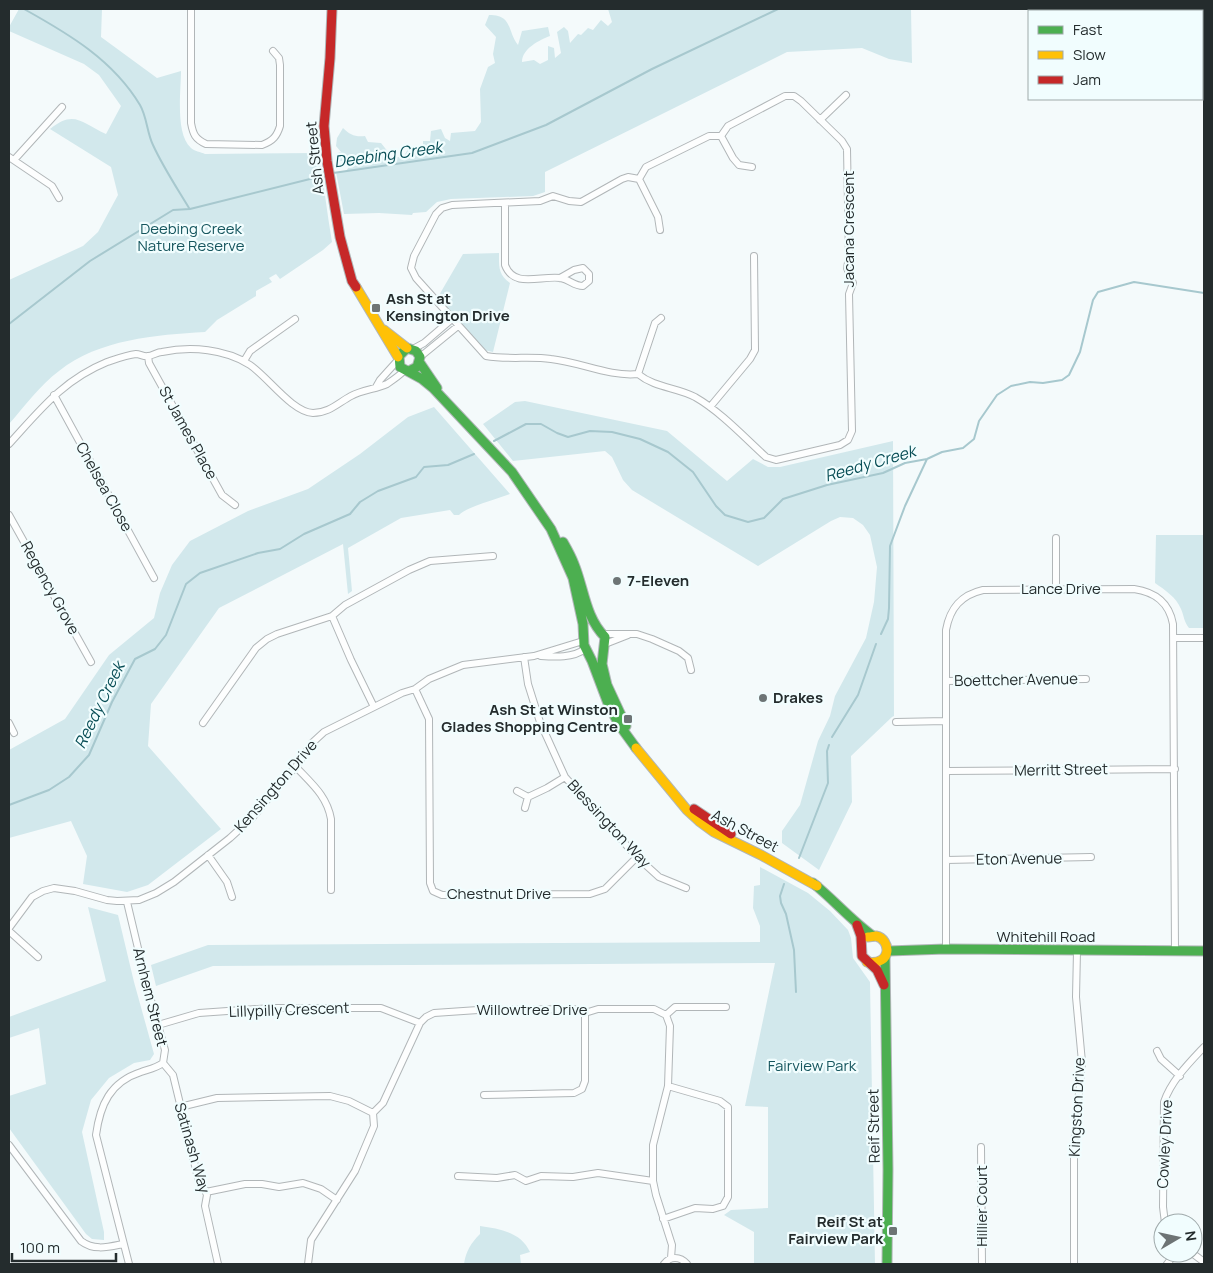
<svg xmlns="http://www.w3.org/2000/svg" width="1213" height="1273" font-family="Manrope,sans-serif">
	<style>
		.green { fill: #d2e8ec }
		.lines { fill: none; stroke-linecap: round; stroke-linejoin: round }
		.stream { stroke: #a7c8ce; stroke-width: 2 }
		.street-casing { stroke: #b1b6b8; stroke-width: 8 }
		.fast-casing { stroke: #b1b6b8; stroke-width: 11 }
		.slow-casing { stroke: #b1b6b8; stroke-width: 11 }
		.jam-casing { stroke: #b1b6b8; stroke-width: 11 }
		.street { stroke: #fdfefe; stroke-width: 6 }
		.fast { stroke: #4caf50; stroke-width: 9 }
		.slow { stroke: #ffc107; stroke-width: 9 }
		.jam { stroke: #c62828; stroke-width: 9 }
		.poi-dot { fill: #6d7475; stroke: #f1fdfe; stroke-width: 2 }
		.labels { text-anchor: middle; stroke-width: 4.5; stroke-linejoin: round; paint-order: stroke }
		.street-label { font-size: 15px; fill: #242c2d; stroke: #f1fdfe }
		.park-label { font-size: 15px; fill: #16565e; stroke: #f1fdfe }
		.poi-label { font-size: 15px; font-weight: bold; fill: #242c2d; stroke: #f1fdfe; text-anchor: start }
		.water-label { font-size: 16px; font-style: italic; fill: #074d55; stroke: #f1fdfe }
	</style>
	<rect width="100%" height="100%" fill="#f4fafb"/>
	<path class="green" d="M 19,9 L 102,9 L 101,37 L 157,78 L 181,71 C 181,91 175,134 191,148 C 194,151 201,152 205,154 L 316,153 L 319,156 C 324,185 327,213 332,242 L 323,250 L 280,279 L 276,274 L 269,278 L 272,282 L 256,291 L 256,296 L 217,320 L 205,332 C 156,335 99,339 59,371 C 40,385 25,406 9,424 L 9,280 L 83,246 L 98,232 L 118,195 L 111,167 L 50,129 C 74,109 82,123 106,134 L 121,106 L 99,75 L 84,64 L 9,31 L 9,27 Z
		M 608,9 L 911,9 L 912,63 L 889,59 L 862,48 L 787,52 L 545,172 L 545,192 L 533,196 L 451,199 L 437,202 L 426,212 L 413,213 L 412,215 L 379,213 L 344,214 L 336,172 L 346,171 L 349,167 L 349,160 L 340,161 L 338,153 L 341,152 L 336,146 L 337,138 L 343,128 C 350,135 355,137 365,136 L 368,142 L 381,143 L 393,158 L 404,156 L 408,149 L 413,147 L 423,157 L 423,141 L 430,141 L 431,131 L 441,129 L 445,138 L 450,141 L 451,133 L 475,131 L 481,122 L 480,89 L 488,67 L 495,63 L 493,54 L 496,37 L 485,25 L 489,15 C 513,15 507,31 518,45 L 522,31 L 548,27 L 550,36 C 539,40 522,49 522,62 L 534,60 L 540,64 L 548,60 L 548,46 L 554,48 L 555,58 L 561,53 L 557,32 L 564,27 L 568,31 L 570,43 L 578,34 L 581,35 L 588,28 L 593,30 L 601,20 L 608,26 L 612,22 Z
		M 499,253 C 499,266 498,275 510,283 L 493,352 L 484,350 L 438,297 L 463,254 Z
		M 525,401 L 667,431 L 727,481 L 753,459 L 768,467 L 780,467 L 893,441 L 894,716 L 892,717 L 851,756 L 852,802 L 819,870 L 782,843 L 782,831 L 800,805 L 818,741 L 830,716 L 835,696 L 866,638 L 874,602 L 877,567 L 870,535 L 863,525 L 853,518 L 840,517 L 831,521 L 758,566 L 632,490 L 623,480 L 612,457 L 605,451 L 513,461 L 483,424 L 515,402 Z
		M 434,407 L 510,494 C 497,499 466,507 459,515 L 454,515 L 450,510 L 401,518 L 348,548 L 352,591 L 348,594 L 343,544 L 219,608 L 151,704 L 148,746 L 221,829 L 148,885 L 127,892 L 83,884 L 87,856 L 71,821 L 9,838 L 9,750 L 65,719 L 109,655 L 154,618 L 160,593 L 172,565 L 190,541 L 248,511 L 308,489 L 360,454 L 408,417 Z
		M 1156,535 L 1204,535 L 1204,628 L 1189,628 C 1184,622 1184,616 1181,609 C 1176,597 1165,590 1155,583 Z
		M 760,867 L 808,893 L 830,911 L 848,930 L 851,938 L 853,958 L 870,982 L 875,1264 L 754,1264 L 754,1232 L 724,1215 L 731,1210 L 768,1208 L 768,1107 L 745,1106 L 775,963 L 213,966 L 156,986 L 151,965 L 208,945 L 760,942 L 760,926 L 753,908 L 754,886 L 760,885 Z
		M 88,907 L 118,915 L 134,982 L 154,1054 L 150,1060 L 134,1063 L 109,1078 L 91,1100 L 82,1132 L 104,1232 L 104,1240 L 92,1239 L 86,1234 L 9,1128 L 9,1096 L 46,1084 L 39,1028 L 9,1038 L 9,1017 L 106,981 Z
		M 480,1226 C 500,1229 521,1232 530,1252 L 520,1255 L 521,1264 L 464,1264 C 466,1251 471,1243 480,1234 Z"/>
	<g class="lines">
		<path class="stream" d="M 24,9 C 69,34 113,60 140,105 C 147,117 147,133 153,145 C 163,167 177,188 189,208
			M 333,173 L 472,153 L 546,125 L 652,69 L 778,9
			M 9,324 L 90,261 L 173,210 L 190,209 L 326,175
			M 494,441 L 526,424 L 541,424 L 557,433 L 568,437 L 590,431 L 612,432 L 640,439 L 668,452 L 693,472 L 716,506 L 725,515 L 748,522 L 764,518 L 783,499 L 827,485 L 883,473 L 905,463 L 927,459 L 942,452 L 963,448 L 974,439 L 979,421 L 997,395 L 1011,386 L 1030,382 L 1043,383 L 1062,380 L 1069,375 L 1080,352 L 1093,300 L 1098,292 L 1134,282 L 1204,293
			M 881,634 L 888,619 L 889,608 L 890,546 L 905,506 L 927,459
			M 832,737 L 858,695 L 876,644
			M 9,805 L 49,790 L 69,777 L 89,755 L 112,702 L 135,659 L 155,649 L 166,635 L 186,584 L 200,573 L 258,553 L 280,549 L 304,534 L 350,514 L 360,502 L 378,491 L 416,477 L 424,467 L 448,465 L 474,454
			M 799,858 L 828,783 L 827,751 L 829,745
			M 784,884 L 780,896 L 781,903 L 786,914 L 794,950 L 796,992"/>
		<defs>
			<path id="street" d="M 191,9 L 191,123 C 193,134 195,139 206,144 L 262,145 C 273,141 277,136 280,126 L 280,65 L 279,58 L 273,51
				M 1161,9 L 1162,11
				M 1202,82 L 1204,87
				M 785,96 L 794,96 L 801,101 L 842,141 L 847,149 L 849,257 L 847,268 L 853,283 L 849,294 L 852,431 L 848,440 L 840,445 L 776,460 L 766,457 C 744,437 721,412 695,397 C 676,387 655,388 638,374 C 609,377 580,362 551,359 C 530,356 508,360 486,356 L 416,278 L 411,268 L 414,256 L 436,214 L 442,208 L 452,205 L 540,201 L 553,196 L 569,201 L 581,202 L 622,179 L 628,177 L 639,179 L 646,167 L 709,136 L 721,136 L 728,126 Z
				M 820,120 L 846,95
				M 721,136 L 733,158 L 739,165 L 752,167
				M 9,157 L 52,186 L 59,198
				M 14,160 L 62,107
				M 639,179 L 658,217 L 660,230
				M 505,203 L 505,265 C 514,289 541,275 561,278 C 570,280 574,286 583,286 L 589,281 L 589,274 L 583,268 L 574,270 L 560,278
				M 413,349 L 424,343 L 452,319
				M 148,356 L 149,363 L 222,495 L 235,505
				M 420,357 L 458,326
				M 244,361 L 250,351 L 295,319
				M 638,374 L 655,323 L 661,318
				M 376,387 L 380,380 L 398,360
				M 54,395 L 154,578
				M 710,407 L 750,359 L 755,350 L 754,256
				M 9,444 C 40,410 63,380 107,362 C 116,359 127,355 136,354 C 140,354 144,357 148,356 C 152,356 157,352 162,352 C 191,346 226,349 250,365 C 268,377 292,412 313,413 C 329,413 338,403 351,396 C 362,390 376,389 387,384 C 393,380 400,375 405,370
				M 9,515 L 91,662
				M 1056,538 L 1056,589
				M 332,616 L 351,660 L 374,707
				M 602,634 L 637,634 L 652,639 L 679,651 L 688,658 L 691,670
				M 1174,638 L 1204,638
				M 605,644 L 628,635
				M 541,656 C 555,657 573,658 585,649
				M 524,657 L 528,684 L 540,722 L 565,777 L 637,857 L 659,877 L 686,888
				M 946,681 L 1086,679
				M 415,689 L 429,719 L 430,883 L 433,891 L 442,895 L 590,894 L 605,889 L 637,857
				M 896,722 L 946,721
				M 9,723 L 14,733
				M 203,723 L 256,648 L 267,639 L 277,634 L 332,616 L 345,605 L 409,570 L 430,561 L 493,556
				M 296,767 C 312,784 327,796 331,819 L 331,890
				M 947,771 L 1175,769
				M 517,791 L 528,797 L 525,808
				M 528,797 L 547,788 L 565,777
				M 208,855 L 227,882 L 232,897
				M 946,860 L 1091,857
				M 127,902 L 147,986 L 165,1050 L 163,1063 C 156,1068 150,1069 141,1072 C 110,1082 100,1105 96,1135 L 129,1264
				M 9,928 L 32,897 L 43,891 L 54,888 L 75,891 L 107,900 L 117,901 L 139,900 L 156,893 L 174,882 L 230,838 L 253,817 L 289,774 L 296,767 L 312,743 L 324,732 L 402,693 L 415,689 L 429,679 L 463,665 L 534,656 L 583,641
				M 9,931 L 38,957
				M 946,949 L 946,630 C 950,608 961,595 983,590 L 1134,589 C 1155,592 1169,602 1173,624 L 1175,950
				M 666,1015 L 675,1007 L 726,1007
				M 158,1025 L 199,1013 L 272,1008 L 381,1008 L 420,1023
				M 1157,1051 L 1161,1059 L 1180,1076
				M 163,1063 L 173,1075 L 199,1182 L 204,1188 L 207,1195 L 205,1206 L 218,1264
				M 484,1095 L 574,1093 L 582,1089 L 585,1081 L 585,1013
				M 180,1107 L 217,1098 L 330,1096 L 349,1101 L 373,1113
				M 9,1145 L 81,1241 C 94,1251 108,1247 123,1244
				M 981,1147 L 982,1264
				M 458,1176 L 497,1178 L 515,1175 L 526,1181 L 541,1176 L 573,1177 L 598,1173 L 653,1181
				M 206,1192 L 245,1184 L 262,1184 L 279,1187 L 303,1183 L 321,1189 L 337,1200
				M 663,1219 L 695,1208 L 713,1209 L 723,1206 L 728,1197 L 728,1107 L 720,1101 L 668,1086
				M 1165,1223 L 1163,1207 L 1164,1102 C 1171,1081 1189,1063 1204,1047
				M 1192,1253 L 1204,1262
				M 308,1264 L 311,1240 L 355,1171 L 374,1126 L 373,1113 L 383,1103 L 420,1023 L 426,1017 L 434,1013 L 478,1010 L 574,1009 L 585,1013 L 598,1009 L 654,1009 L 666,1015 L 670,1026 L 668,1086 L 653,1145 L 653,1181 L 656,1195 L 672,1245 L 671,1258
				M 664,1264 C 670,1256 680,1256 687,1264
				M 1074,1264 L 1074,1146 L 1082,1062 L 1076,997 L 1077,951
				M 1167,1264 L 1176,1253"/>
			<path id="fast" d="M 420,363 L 437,388
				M 409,371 L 417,367 L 420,357 L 416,351 L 407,348 L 399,356 L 400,367 L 422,379 L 433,388 L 512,472 L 551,529 L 573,578 L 583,624 L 584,645 L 592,661 L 609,706 L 620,726 L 636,748
				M 563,542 C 567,549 571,556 574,564 C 584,588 585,617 605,637 L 602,664 L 607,685 L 626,726
				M 813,883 C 834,900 851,920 873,936
				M 888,951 L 946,949 L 1204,951
				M 885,957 L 888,1169 L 887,1264"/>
			<path id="slow" d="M 356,287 L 398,357
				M 384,330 L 407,348
				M 636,748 L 687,810 L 699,821 L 714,832 L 761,855 L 817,886
				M 867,962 C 893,966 891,939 876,936 C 874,936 871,937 868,937"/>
			<path id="jam" d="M 332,9 L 330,58 L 324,126 L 327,161 L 340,237 L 352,281 L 356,287
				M 694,809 L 731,834
				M 857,925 L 861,936 L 862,956 L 877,970 L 884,985"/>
		</defs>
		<use href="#street" class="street-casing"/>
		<use href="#fast" class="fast-casing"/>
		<use href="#slow" class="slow-casing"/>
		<use href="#jam" class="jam-casing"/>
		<use href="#street" class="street"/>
		<use href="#fast" class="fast"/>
		<use href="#slow" class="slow"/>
		<use href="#jam" class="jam"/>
	</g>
	<g class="poi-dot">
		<rect x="371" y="303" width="10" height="10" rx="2.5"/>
		<circle cx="617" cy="581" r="5"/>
		<circle cx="763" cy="698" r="5"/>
		<rect x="623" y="714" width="10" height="10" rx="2.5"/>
		<rect x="888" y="1226" width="10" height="10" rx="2.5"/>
	</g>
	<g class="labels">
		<g class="street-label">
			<text transform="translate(315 158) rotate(-96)" y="5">Ash Street</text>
			<text transform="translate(849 229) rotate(-90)" y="5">Jacana Crescent</text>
			<text transform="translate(188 433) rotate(61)" y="5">St James Place</text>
			<text transform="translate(104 487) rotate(61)" y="5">Chelsea Close</text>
			<text transform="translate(50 588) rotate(61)" y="5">Regency Grove</text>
			<text x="1061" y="594">Lance Drive</text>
			<text transform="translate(1016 680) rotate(-1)" y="5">Boettcher Avenue</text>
			<text transform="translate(1061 770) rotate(-1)" y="5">Merritt Street</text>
			<text transform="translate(276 786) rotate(-49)" y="5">Kensington Drive</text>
			<text transform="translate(609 824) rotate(47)" y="5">Blessington Way</text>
			<text transform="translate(745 831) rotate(28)" y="5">Ash Street</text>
			<text transform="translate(1019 859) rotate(-1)" y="5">Eton Avenue</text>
			<text x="499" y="899">Chestnut Drive</text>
			<text x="1046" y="942">Whitehill Road</text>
			<text transform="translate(150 997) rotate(76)" y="5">Arnhem Street</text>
			<text transform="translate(289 1010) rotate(-2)" y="5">Lillypilly Crescent</text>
			<text x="532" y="1015">Willowtree Drive</text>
			<text transform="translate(1077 1107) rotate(-87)" y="5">Kingston Drive</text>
			<text transform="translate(874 1126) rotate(-91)" y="5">Reif Street</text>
			<text transform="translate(1165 1144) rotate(-87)" y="5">Cowley Drive</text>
			<text transform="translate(192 1148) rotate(74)" y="5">Satinash Way</text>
			<text transform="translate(982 1206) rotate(-90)" y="5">Hillier Court</text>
		</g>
		<g class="park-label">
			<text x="191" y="234">Deebing Creek<tspan x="191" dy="17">Nature Reserve</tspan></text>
			<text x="812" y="1071">Fairview Park</text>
		</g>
		<g class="poi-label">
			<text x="386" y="304">Ash St at<tspan x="386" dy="17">Kensington Drive</tspan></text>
			<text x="627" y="586">7-Eleven</text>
			<text x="773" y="703">Drakes</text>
			<text x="618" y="715" text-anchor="end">Ash St at Winston<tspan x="618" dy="17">Glades Shopping Centre</tspan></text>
			<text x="883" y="1227" text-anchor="end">Reif St at<tspan x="883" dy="17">Fairview Park</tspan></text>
		</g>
		<g class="water-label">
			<text transform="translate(388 154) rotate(-8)" y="6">Deebing Creek</text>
			<text transform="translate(870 463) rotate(-16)" y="6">Reedy Creek</text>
			<text transform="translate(99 705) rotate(-64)" y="6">Reedy Creek</text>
		</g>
	</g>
	<rect width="1213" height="1273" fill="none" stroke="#242c2d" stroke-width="20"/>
	<rect x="1028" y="10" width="175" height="90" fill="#f1fdfe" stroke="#9fa9aa"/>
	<rect x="1038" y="26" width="25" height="8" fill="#4caf50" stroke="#9fa9aa"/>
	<text x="1073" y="35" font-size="15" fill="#242c2d">Fast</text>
	<rect x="1038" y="51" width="25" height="8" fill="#ffc107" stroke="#9fa9aa"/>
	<text x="1073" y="60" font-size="15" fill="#242c2d">Slow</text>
	<rect x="1038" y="76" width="25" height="8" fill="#c62828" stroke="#9fa9aa"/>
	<text x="1073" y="85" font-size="15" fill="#242c2d">Jam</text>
	<g transform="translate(1178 1238) rotate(81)"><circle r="24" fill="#f1fdfe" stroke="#9fa9aa"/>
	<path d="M0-4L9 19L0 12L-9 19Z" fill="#6d7475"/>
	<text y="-8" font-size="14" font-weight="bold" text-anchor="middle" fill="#242c2d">N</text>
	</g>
	<path d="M12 1253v8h104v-8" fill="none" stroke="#242c2d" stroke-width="2.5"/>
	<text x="20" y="1253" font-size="15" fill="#242c2d" stroke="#f1fdfe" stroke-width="4" paint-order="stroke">100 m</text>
</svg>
